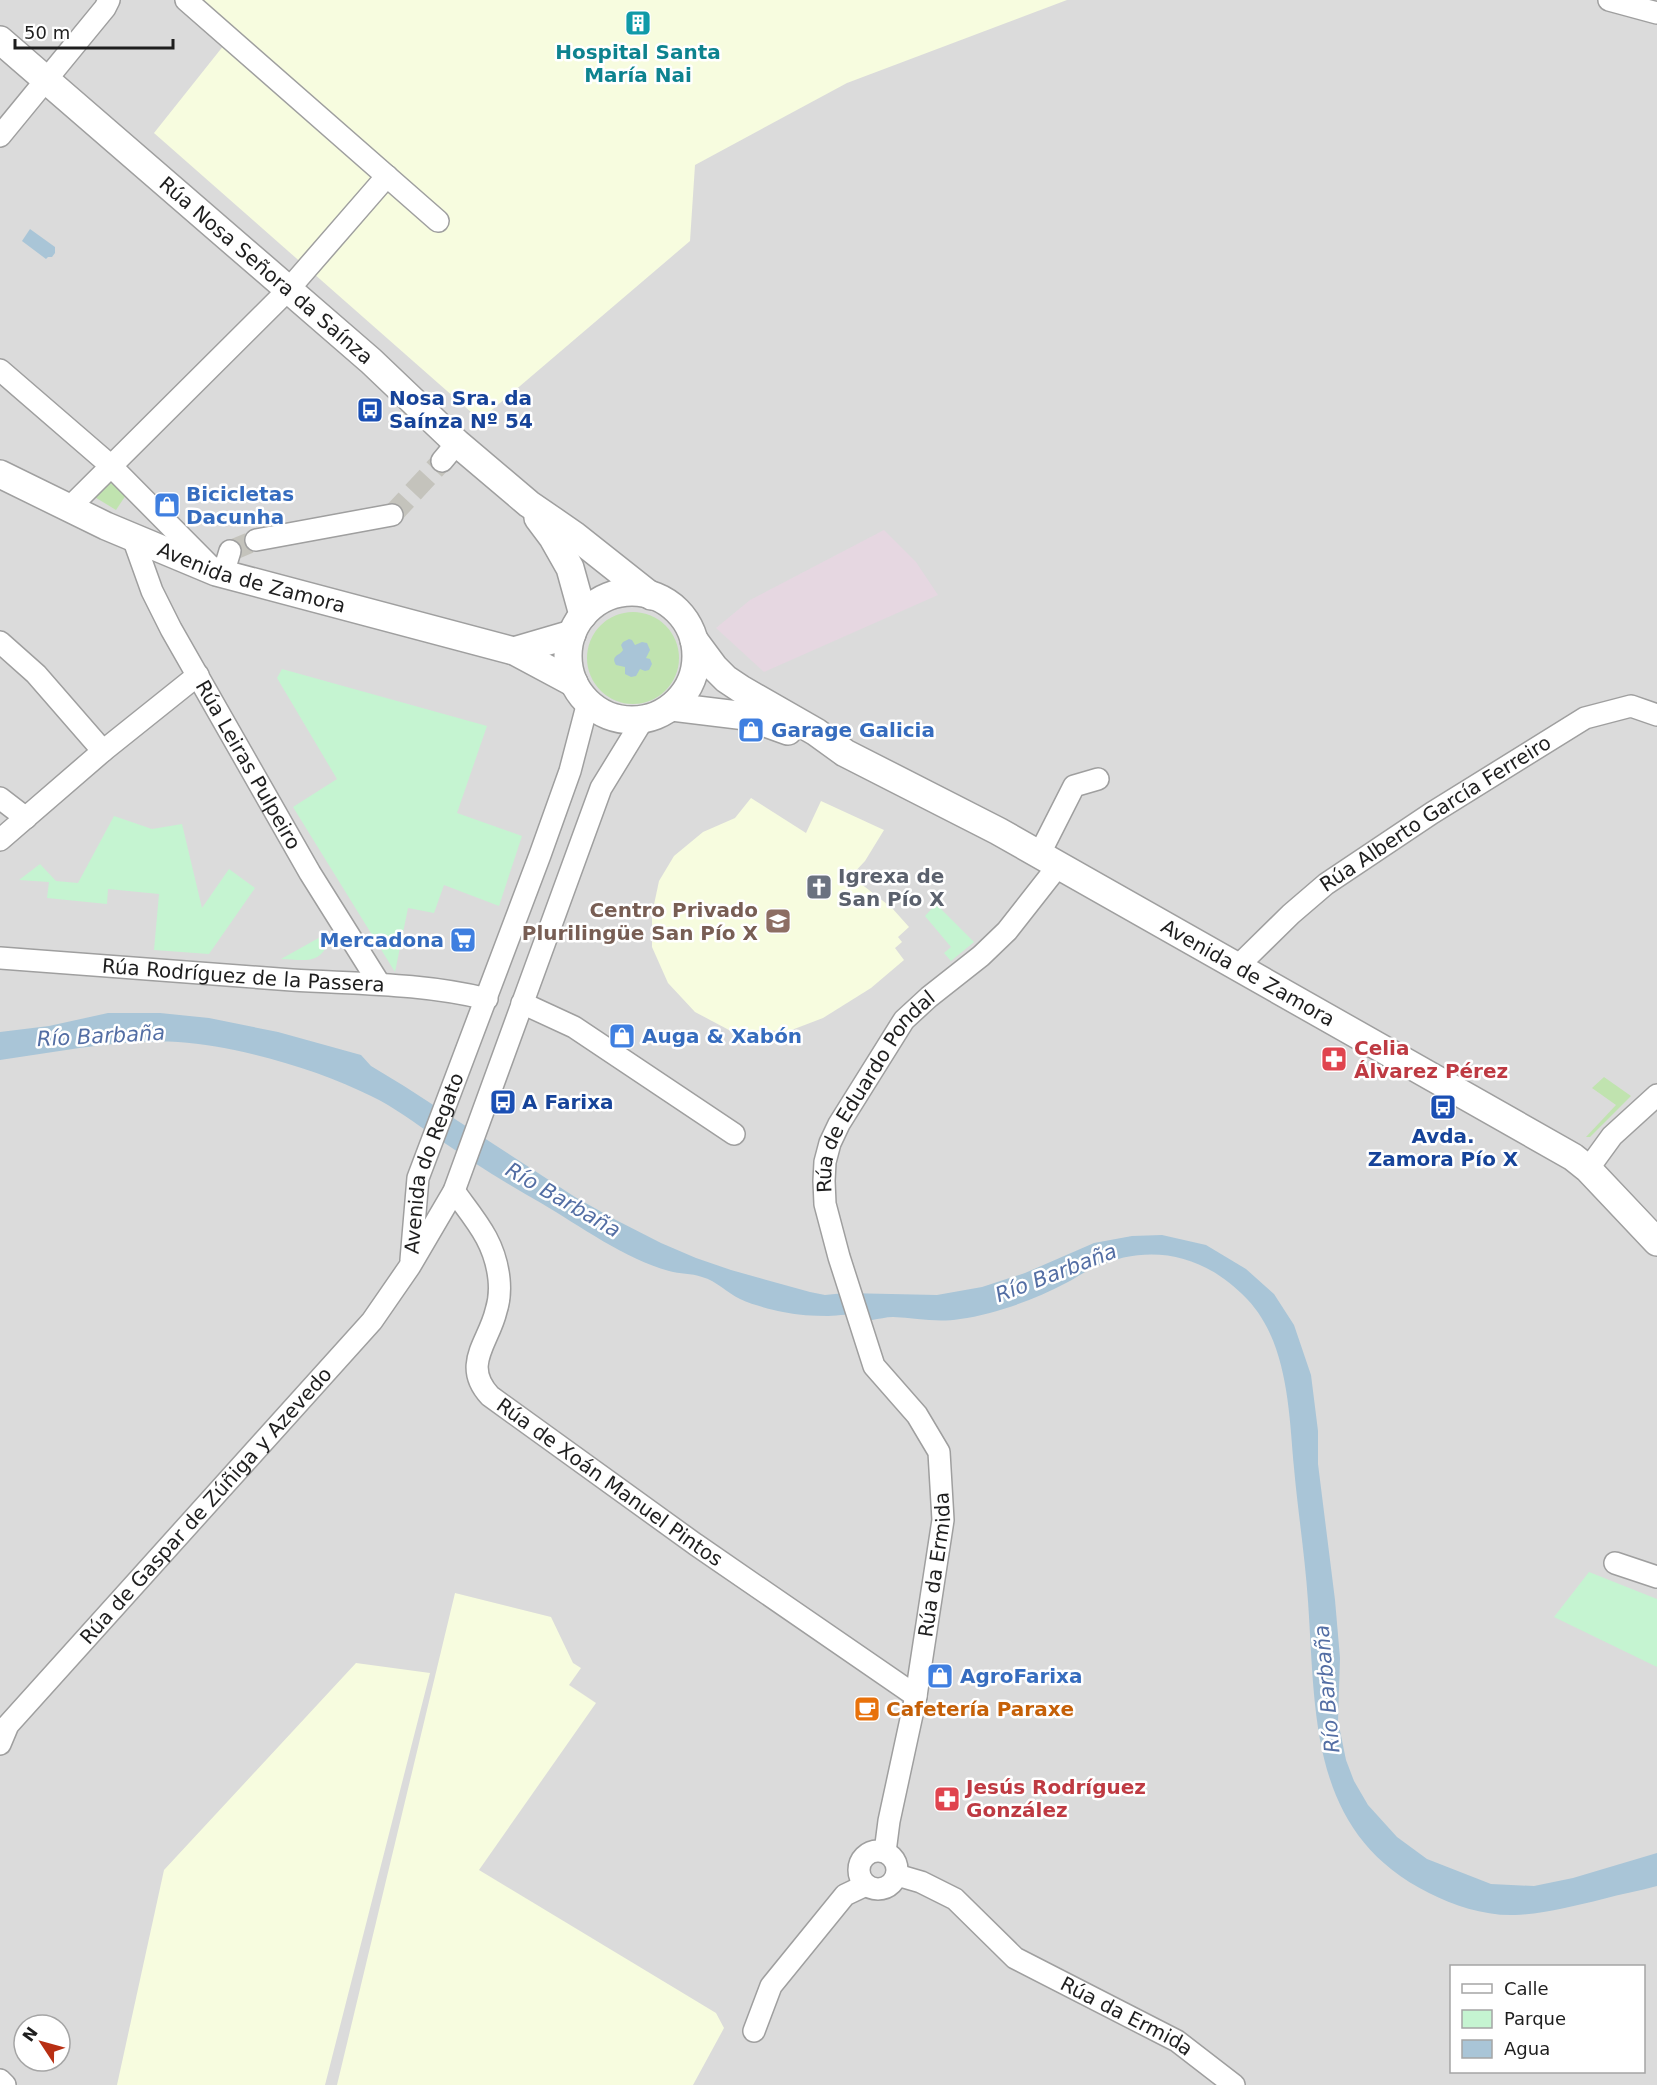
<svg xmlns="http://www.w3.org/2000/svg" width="1657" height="2085" font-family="'DejaVu Sans',sans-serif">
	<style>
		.residential { fill: #dbdbdb; fill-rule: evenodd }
		.industrial { fill: #e6d7e1 }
		.education { fill: #f7fcdf }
		.grass { fill: #c0e3af }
		.park { fill: #c5f4d1 }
		.water { fill: #a9c5d7 }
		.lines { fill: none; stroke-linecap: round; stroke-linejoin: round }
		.minor-tunnel { stroke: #c4c3bc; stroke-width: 21; stroke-dasharray: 21 10; stroke-linecap: butt }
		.minor-casing { stroke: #9f9f9f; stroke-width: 24 }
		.tertiary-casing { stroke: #9f9f9f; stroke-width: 30 }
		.minor { stroke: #fff; stroke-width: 21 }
		.tertiary { stroke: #fff; stroke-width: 27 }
		.labels { text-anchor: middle; stroke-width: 5; stroke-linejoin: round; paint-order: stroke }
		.culture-label { font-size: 20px; font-weight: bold; fill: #0d838f; stroke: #fff }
		.street-label { font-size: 20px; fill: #1e1e1e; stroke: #fff }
		.transit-label { font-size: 20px; font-weight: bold; fill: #164399; stroke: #fff; text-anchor: start }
		.shop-label { font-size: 20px; font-weight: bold; fill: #366cbe; stroke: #fff; text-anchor: start }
		.worship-label { font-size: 20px; font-weight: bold; fill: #5b616d; stroke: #fff; text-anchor: start }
		.education-label { font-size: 20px; font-weight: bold; fill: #785e54; stroke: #fff; text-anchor: end }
		.health-label { font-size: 20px; font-weight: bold; fill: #be3a42; stroke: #fff; text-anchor: start }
		.food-label { font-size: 20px; font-weight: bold; fill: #c56008; stroke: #fff; text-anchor: start }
		.water-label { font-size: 21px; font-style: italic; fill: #536ea4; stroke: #fff }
	</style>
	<rect width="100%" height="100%" fill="#eeece4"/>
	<path class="residential" d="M 0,0 L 1657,0 L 1657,2085 L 0,2085 ZM 1452,1966 L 1644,1966 L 1644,2072 L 1452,2072 ZM 24,2025 L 60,2025 L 60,2061 L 24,2061 Z"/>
	<path class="industrial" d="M 884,530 L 916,562 L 938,595 L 764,672 L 716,628 L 750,600 Z"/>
	<path class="education" d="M 174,0 L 1067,0 L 847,83 L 695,165 L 690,241 L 480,420 L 154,133 L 224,45 Z
		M 751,798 L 806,833 L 821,801 L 884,830 L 865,861 L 851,876 L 892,908 L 909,927 L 898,937 L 902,942 L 895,948 L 904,960 L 871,988 L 823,1018 L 789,1031 L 729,1030 L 695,1012 L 668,983 L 652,947 L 652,914 L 659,881 L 674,856 L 703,832 L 735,818 Z
		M 455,1593 L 551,1617 L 573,1663 L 581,1668 L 569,1685 L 596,1703 L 479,1870 L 716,2013 L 724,2028 L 693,2085 L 337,2085 Z
		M 356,1663 L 430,1673 L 325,2085 L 117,2085 L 164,1870 Z"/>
	<path class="grass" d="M 105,478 L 126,495 L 116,510 L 93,496 Z
		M587 658a46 46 0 1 1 92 0a46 46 0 1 1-92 0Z
		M 1604,1077 L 1631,1096 L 1590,1137 L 1586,1137 L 1616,1105 L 1592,1088 Z"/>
	<path class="park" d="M 282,669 L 487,726 L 457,813 L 522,836 L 499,906 L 444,885 L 434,913 L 408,908 L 395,972 L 293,807 L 337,779 L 277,678 Z
		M 114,816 L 152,829 L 182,824 L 202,908 L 229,869 L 255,888 L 209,954 L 154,950 L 159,894 L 108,889 L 107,904 L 47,898 L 49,882 L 19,880 L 40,864 L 56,881 L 78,883 Z
		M 936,904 L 974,942 L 951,961 L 944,953 L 951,947 L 925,916 Z
		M 324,935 L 325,949 C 316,965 297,959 281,959 Z
		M 1589,1572 L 1657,1599 L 1657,1667 L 1554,1617 Z"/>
	<path class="water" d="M 30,229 L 55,247 L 55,253 L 52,257 L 48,257 L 46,259 L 22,241 Z
		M 629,639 L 632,640 L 635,645 L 642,642 L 647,643 L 650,650 L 646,658 L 650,659 L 652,664 L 649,670 L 645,671 L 640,669 L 636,676 L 631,677 L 625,674 L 625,667 L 616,665 C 610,655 620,656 623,650 L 621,645 L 623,642 Z
		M 108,1013 L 160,1013 L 209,1018 L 278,1032 L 361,1055 L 371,1066 L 404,1086 L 575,1197 L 614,1219 L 661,1243 L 696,1258 L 731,1270 L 810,1292 L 825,1295 L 845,1293 L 937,1295 L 982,1287 L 1025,1273 L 1094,1243 L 1132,1236 L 1162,1235 L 1206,1245 L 1246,1269 L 1274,1294 L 1294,1325 L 1311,1375 L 1318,1431 L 1318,1464 L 1335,1600 L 1340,1658 L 1338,1721 L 1346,1760 L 1354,1781 L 1368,1805 L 1397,1837 L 1427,1859 L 1491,1884 L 1534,1886 L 1573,1878 L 1657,1853 L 1657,1886 C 1639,1891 1621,1894 1603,1899 C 1574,1906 1544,1914 1515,1915 C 1485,1916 1455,1906 1429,1893 C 1309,1833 1316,1716 1308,1601 C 1305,1557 1298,1512 1294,1468 C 1289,1412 1288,1342 1247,1299 C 1205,1255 1152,1242 1095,1267 C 1085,1271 1076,1278 1066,1283 C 1034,1300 995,1314 960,1319 C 937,1323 916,1318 893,1317 C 886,1317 879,1319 872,1320 C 858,1320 863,1316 850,1315 C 842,1314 835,1316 828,1316 C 813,1316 798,1315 783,1312 C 769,1309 753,1305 740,1299 C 727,1293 717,1281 702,1277 C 691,1273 680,1274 669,1271 C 625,1259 580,1226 541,1203 C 505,1183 471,1161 437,1138 C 415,1123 394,1107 371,1096 C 317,1069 237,1046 178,1042 C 117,1039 59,1052 0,1060 L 0,1032 L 49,1026 Z"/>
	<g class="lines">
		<path class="minor-tunnel" d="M 392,515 L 442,461
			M 230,551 L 256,540"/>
		<defs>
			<g id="minor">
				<path d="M 186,0 L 438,221"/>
				<path d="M 1609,0 L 1657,13"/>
				<path d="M 0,136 L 105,8 L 109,0"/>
				<path d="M 0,370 L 110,465 L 210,566"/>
				<path d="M 442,461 L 457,443"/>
				<path d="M 68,509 L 288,290 L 387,176"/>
				<path id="s1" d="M 133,538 L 152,591 L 171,629 L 310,873 L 379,983"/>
				<path d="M 256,540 L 392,515"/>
				<path d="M 223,574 L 230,551"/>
				<path d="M 0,642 L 36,674 L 103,751"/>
				<path d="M 0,798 L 26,818"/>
				<path d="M 0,840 L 103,751 L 198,675"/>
				<path d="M 1039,855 L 1074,786 L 1098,779"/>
				<path id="s2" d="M 0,958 C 97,965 194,973 292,980 C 357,984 422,983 487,999"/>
				<path id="s3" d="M 1237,967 L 1291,914 L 1326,884 L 1432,813 L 1585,718 L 1631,706 L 1657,715"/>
				<path d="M 522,1003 L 574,1027 L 734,1134"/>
				<path d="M 1588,1169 L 1612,1136 L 1657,1095"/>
				<path id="s4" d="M 454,1191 C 475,1220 495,1241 499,1279 C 500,1289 499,1302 496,1311 C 489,1342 461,1365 490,1396 L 695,1544 L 916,1696"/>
				<path id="s5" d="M 411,1260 L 418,1178 L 540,855 L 570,771 L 588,702"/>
				<path d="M 1615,1563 L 1657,1577"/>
				<path id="s6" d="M 0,1744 L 8,1725 L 372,1321 L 410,1266 L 454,1191 L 601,788 L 644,718"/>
				<circle cx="878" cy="1870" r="19"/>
				<path id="s7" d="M 885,1852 L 889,1821 L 916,1696 L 943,1520 L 939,1452 L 917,1415 L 874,1366 L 839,1257 L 825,1204 L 824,1181 L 825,1162 L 830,1143 L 839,1124 L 904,1020 L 929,997 L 981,956 L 1007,931 L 1058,866"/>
				<path id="s8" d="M 897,1875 L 921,1882 L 955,1899 L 1015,1958 L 1177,2041 L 1234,2085"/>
				<path d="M 754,2031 L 771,1986 L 845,1895 L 866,1885"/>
				<path d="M 0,2080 L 5,2085"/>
			</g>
			<g id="tertiary">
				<path id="s9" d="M 0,40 L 371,361 L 457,443 L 529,504 L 574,535 L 651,596"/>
				<path id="s10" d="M 0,474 L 106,526 L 216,572 L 514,651 L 574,683"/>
				<path d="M 538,518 L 553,538 L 570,568 L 583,615"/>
				<circle cx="632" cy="656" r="64"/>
				<path id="s11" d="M 694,640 L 714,667 L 726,679 L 741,689 L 816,732 L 845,753 L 998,831 L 1573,1157 L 1588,1169 L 1657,1242"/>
				<path d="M 514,651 L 572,634"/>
				<path d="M 672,707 L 746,716 L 788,731"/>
			</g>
		</defs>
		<use href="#minor" class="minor-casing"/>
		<use href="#tertiary" class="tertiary-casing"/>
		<use href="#minor" class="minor"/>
		<use href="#tertiary" class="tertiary"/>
	</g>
	<defs>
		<symbol id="building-square" viewBox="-11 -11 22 22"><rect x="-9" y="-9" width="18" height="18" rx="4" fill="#0f9aa8" stroke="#fff"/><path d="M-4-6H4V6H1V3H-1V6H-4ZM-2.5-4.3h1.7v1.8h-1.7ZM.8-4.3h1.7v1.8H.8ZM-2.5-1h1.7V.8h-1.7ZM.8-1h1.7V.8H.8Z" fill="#fff"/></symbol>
		<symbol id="bus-square" viewBox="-11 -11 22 22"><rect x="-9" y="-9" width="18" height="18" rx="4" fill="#1a4fb4" stroke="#fff"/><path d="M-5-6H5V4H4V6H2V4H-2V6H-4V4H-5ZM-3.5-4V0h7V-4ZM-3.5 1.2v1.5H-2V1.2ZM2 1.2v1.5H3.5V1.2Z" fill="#fff"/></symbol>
		<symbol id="shop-square" viewBox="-11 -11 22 22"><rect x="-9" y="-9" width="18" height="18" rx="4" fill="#3f7fe0" stroke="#fff"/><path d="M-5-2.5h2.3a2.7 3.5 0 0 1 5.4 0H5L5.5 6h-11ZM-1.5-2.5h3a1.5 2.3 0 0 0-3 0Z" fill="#fff"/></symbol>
		<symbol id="church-square" viewBox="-11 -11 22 22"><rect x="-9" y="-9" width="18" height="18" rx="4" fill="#6b7280" stroke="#fff"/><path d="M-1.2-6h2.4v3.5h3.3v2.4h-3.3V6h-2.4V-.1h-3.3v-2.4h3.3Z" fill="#fff"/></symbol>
		<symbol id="school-square" viewBox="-11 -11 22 22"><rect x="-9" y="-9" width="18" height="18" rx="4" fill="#8d6e63" stroke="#fff"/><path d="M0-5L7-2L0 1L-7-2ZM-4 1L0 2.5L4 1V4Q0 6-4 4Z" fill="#fff"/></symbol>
		<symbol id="supermarket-square" viewBox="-11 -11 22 22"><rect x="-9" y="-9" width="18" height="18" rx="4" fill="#3f7fe0" stroke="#fff"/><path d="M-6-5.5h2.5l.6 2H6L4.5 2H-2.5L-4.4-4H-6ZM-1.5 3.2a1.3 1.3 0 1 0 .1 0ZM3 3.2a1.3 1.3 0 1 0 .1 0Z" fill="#fff"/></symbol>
		<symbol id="pharmacy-square" viewBox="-11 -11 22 22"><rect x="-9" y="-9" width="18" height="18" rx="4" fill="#e0444e" stroke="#fff"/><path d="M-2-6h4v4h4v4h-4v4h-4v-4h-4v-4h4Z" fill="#fff"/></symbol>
		<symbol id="cafe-square" viewBox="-11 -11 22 22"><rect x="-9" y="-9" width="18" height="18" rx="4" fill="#e8710a" stroke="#fff"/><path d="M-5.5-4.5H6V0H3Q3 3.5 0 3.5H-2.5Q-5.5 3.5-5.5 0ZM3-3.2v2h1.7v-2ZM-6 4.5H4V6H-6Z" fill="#fff"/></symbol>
	</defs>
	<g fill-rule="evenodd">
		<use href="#building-square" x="623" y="8" width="30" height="30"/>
		<use href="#bus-square" x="355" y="395" width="30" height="30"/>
		<use href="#shop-square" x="152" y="490" width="30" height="30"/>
		<use href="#shop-square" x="736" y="715" width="30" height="30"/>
		<use href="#church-square" x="804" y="872" width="30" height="30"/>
		<use href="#school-square" x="763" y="906" width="30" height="30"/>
		<use href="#supermarket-square" x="448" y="925" width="30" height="30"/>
		<use href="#shop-square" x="607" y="1021" width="30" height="30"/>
		<use href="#pharmacy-square" x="1319" y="1044" width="30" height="30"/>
		<use href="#bus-square" x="488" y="1087" width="30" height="30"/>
		<use href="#bus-square" x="1428" y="1092" width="30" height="30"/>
		<use href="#shop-square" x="925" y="1661" width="30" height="30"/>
		<use href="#cafe-square" x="852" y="1694" width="30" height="30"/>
		<use href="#pharmacy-square" x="932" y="1784" width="30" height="30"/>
	</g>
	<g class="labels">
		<g class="culture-label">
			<text x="638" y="59">Hospital Santa<tspan x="638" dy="23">María Nai</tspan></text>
		</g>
		<g class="street-label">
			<text dy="7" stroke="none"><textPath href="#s9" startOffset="352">Rúa Nosa Señora da Saínza</textPath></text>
			<text dy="7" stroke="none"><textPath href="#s10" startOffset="273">Avenida de Zamora</textPath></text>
			<text dy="7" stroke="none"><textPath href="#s1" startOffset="255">Rúa Leiras Pulpeiro</textPath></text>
			<text dy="7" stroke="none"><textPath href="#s3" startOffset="252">Rúa Alberto García Ferreiro</textPath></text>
			<text dy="7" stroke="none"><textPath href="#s11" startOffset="650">Avenida de Zamora</textPath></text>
			<text dy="7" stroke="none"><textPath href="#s2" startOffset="244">Rúa Rodríguez de la Passera</textPath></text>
			<text dy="7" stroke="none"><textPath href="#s7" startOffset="810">Rúa de Eduardo Pondal</textPath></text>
			<text dy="7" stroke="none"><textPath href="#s5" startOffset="100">Avenida do Regato</textPath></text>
			<text dy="7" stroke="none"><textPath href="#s4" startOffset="372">Rúa de Xoán Manuel Pintos</textPath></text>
			<text dy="7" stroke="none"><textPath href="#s6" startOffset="316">Rúa de Gaspar de Zúñiga y Azevedo</textPath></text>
			<text dy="7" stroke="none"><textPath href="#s7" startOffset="292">Rúa da Ermida</textPath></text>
			<text dy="7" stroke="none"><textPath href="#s8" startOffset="273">Rúa da Ermida</textPath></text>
		</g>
		<g class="transit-label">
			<text x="389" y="405">Nosa Sra. da<tspan x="389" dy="23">Saínza Nº 54</tspan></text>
			<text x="522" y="1109">A Farixa</text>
			<text x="1443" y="1143" text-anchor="middle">Avda.<tspan x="1443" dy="23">Zamora Pío X</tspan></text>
		</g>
		<g class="shop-label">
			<text x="186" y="501">Bicicletas<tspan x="186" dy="23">Dacunha</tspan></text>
			<text x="771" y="737">Garage Galicia</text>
			<text x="444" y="947" text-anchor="end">Mercadona</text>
			<text x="642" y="1043">Auga &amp; Xabón</text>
			<text x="960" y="1683">AgroFarixa</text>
		</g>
		<g class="worship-label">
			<text x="838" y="883">Igrexa de<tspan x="838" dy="23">San Pío X</tspan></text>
		</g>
		<g class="education-label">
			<text x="758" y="917">Centro Privado<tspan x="758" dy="23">Plurilingüe San Pío X</tspan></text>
		</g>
		<g class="health-label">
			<text x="1354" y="1055">Celia<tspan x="1354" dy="23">Álvarez Pérez</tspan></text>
			<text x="966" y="1794">Jesús Rodríguez<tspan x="966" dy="23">González</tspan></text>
		</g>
		<g class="food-label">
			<text x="886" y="1716">Cafetería Paraxe</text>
		</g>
		<g class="water-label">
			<text transform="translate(101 1036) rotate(-3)" y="7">Río Barbaña</text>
			<text transform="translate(563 1200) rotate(30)" y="7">Río Barbaña</text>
			<text transform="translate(1056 1273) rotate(-21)" y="7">Río Barbaña</text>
			<text transform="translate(1327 1689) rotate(-95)" y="7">Río Barbaña</text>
		</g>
	</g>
	<rect x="1450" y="1965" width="195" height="108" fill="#ffffff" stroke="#a5a5a5" stroke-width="1.5"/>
	<rect x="1462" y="1984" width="30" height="9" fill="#ffffff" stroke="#a5a5a5" stroke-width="1.5"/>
	<text x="1504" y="1995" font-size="18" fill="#1e1e1e">Calle</text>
	<rect x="1462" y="2010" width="30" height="18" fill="#c5f4d1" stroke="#a5a5a5" stroke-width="1.5"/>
	<text x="1504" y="2025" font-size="18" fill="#1e1e1e">Parque</text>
	<rect x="1462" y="2040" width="30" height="18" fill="#a9c5d7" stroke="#a5a5a5" stroke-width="1.5"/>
	<text x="1504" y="2055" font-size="18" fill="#1e1e1e">Agua</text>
	<g transform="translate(42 2043) rotate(306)"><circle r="28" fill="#ffffff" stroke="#a5a5a5" stroke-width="1.5"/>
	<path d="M0-4.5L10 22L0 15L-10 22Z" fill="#b82f13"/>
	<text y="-9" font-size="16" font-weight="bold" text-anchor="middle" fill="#1e1e1e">N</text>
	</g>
	<path d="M15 39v9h158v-9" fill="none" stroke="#1e1e1e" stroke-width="3"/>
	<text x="24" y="39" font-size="18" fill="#1e1e1e" stroke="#ffffff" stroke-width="4.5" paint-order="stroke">50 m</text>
</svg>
